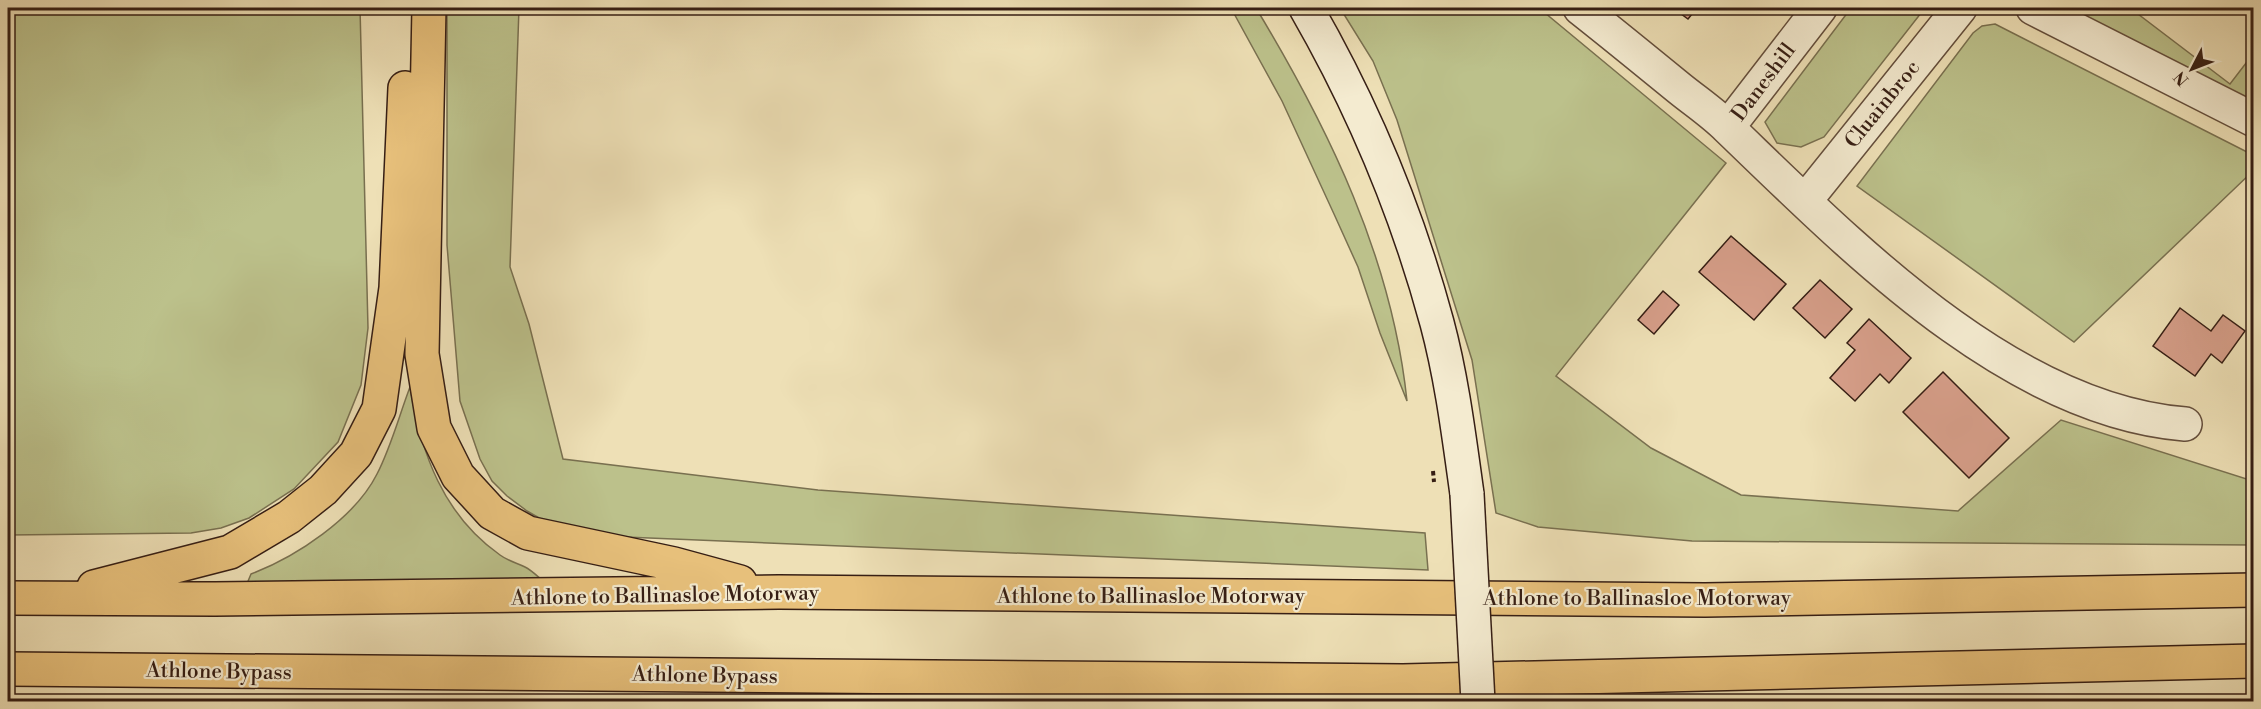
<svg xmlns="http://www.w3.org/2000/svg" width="2261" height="709" font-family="'Libre Bodoni',serif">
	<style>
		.green { fill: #bcc18b; stroke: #797050; stroke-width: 1.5 }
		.building { fill: #d69e89; stroke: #361e14; stroke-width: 1.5 }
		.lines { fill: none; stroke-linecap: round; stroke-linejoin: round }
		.street-casing { stroke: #644e3c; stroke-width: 36 }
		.secondary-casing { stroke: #361e14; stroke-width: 36 }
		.highway-casing { stroke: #361e14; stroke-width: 36 }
		.street { stroke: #f4ebd0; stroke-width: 33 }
		.secondary { stroke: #f4ebd0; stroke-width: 33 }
		.highway { stroke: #e7c07b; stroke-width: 33 }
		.secondary-bridge-casing { stroke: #361e14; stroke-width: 36; stroke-linecap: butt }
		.path-bridge { stroke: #361e14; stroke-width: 4; stroke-dasharray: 4.5 3; stroke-linecap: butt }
		.secondary-bridge { stroke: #f4ebd0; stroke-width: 33 }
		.labels { text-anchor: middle; stroke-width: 4.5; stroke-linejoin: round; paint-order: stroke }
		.street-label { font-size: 21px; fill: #361e14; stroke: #f4ebd0 }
	</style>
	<rect width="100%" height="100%" fill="#eee0b6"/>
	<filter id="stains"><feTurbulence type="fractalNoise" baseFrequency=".00333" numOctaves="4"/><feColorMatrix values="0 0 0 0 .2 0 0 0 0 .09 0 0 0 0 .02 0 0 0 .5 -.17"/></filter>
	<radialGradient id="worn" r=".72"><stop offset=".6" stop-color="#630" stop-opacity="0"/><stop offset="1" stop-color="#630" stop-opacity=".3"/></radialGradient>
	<path class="green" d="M 8,8 L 360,8 L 368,328 L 361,385 L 338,442 L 294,489 L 249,518 L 221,528 L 191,533 L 8,535 Z
		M 447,8 L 519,8 L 510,267 L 529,324 L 563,459 L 818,490 L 1425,533 L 1428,570 L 625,537 L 553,526 L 527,511 L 507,496 L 492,481 L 480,459 L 460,401 L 447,245 Z
		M 1231,8 L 1256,8 C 1329,129 1392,258 1407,401 L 1380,333 L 1358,267 L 1334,214 L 1282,101 Z
		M 1340,8 L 1539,8 L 1726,163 L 1556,376 L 1651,448 L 1741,495 L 1958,511 L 2061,420 L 2253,481 L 2253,545 L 1692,541 L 1538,527 L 1496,513 L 1472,360 L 1397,120 L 1373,61 Z
		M 1851,8 L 1925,8 L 1824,137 L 1801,147 L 1777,143 L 1765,122 Z
		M 2061,8 L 2130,8 L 2230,84 L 2253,54 L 2253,107 Z
		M 1995,24 L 2253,155 L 2253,171 L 2074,342 L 1857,186 L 1973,33 L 1982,26 Z
		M 410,387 C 421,453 443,515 500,555 C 508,561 517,563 525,567 C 533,571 540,579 547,584 L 246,586 L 251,574 C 296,557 355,518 377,474 C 391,447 399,416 410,387 Z
		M 1900,697 L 2149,701 L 1899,701 Z"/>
	<path class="building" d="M 1673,8 L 1697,8 L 1688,19 Z
		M 1731,236 L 1786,284 L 1754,320 L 1699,272 Z
		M 1820,280 L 1852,309 L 1825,338 L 1793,308 Z
		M 1663,291 L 1679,305 L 1654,334 L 1638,320 Z
		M 2180,308 L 2211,331 L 2223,315 L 2245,331 L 2222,363 L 2211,354 L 2195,376 L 2153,346 Z
		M 1869,319 L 1911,358 L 1889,383 L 1880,374 L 1855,401 L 1830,378 L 1855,350 L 1847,343 Z
		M 1943,372 L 2009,438 L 1969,478 L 1903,412 Z"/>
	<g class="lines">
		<defs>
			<path id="street" d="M 1580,8 C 1613,34 1646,61 1679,88 C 1695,101 1713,113 1728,128 C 1849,244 2009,410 2185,424
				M 2033,8 L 2254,120
				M 1728,127 L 1820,8
				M 1805,201 L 1960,8"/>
			<path id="secondary" d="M 1306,8 C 1363,107 1407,212 1437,323 C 1452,379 1459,437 1467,494"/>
			<path id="highway" d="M 429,8 L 422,354 L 434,428 L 458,476 L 492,513 L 528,533 L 674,564 L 740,582
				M 94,587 L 230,552 L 289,517 L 323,490 L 356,454 L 379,409 L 396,288 L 405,88
				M 8,598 L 215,599 L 779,592 L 1705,600 L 2254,590
				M 8,669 L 1403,681 L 2254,661"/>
		</defs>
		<use href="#street" class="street-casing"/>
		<use href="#secondary" class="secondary-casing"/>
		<use href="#highway" class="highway-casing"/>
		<use href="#street" class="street"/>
		<use href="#secondary" class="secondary"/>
		<use href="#highway" class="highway"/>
		<defs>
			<path id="secondary-bridge" d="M 1467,494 L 1478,702"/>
		</defs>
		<use href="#secondary-bridge" class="secondary-bridge-casing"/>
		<path class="path-bridge" d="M 1433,471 L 1434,482"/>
		<use href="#secondary-bridge" class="secondary-bridge"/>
	</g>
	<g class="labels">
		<g class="street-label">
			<text transform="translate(1763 82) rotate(-53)" y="7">Daneshill</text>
			<text transform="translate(1882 104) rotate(-51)" y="7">Cluainbroc</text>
			<text transform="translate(665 595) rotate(-1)" y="7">Athlone to Ballinasloe Motorway</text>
			<text x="1151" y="603">Athlone to Ballinasloe Motorway</text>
			<text x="1637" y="605">Athlone to Ballinasloe Motorway</text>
			<text transform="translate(219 671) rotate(1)" y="7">Athlone Bypass</text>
			<text transform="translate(705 675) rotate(1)" y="7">Athlone Bypass</text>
		</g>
	</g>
	<rect width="2261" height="709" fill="none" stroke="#eee0b6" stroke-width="30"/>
	<rect x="9" y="9" width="2243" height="691" fill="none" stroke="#361e14" stroke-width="3"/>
	<rect x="15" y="15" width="2231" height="679" fill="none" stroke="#361e14" stroke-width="1.5"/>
	<g transform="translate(2192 69) rotate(228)" stroke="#f4ebd0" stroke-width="4.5" paint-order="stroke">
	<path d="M0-4.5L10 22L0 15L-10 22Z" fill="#361e14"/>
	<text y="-9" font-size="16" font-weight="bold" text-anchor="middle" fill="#361e14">N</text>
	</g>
	<rect width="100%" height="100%" filter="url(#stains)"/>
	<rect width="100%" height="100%" fill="url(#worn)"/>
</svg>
